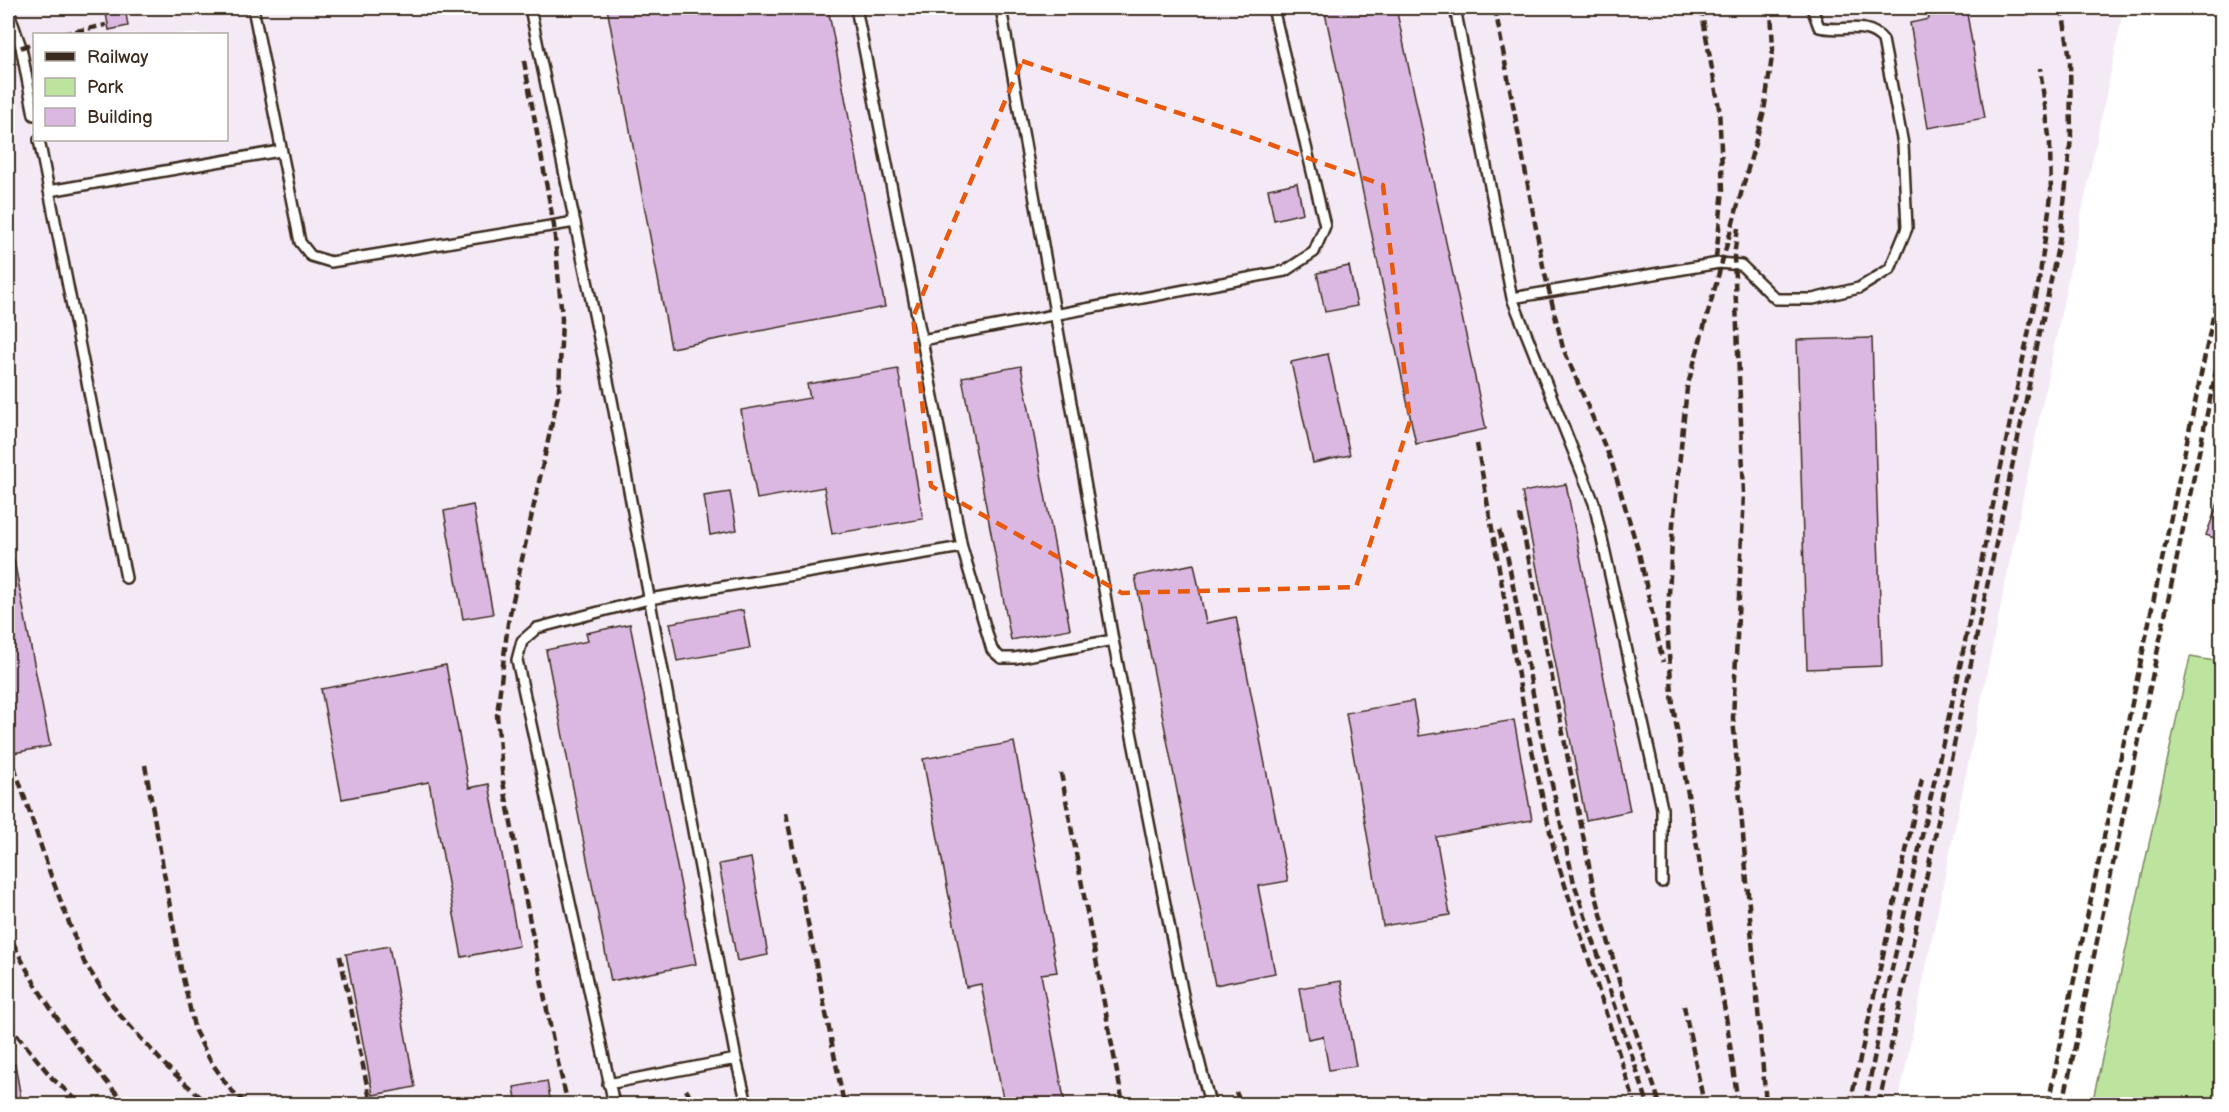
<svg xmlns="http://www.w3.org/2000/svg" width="2229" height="1112" font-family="'Balsamiq Sans',sans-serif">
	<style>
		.built { fill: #f4eaf6; fill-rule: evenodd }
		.green { fill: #bde49f; stroke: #7c875e; stroke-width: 1.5 }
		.building { fill: #dbb8e2; stroke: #3b2a1e; stroke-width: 1.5 }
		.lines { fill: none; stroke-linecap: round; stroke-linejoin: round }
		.service-casing { stroke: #3b2a1e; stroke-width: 14 }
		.service { stroke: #fff; stroke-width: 9 }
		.rail { stroke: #3b2a1e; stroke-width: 4.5; stroke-dasharray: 9 4.5; stroke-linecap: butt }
		.marked { fill: none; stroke: #e8590c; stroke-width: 4.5; stroke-dasharray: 12 8; stroke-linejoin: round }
	</style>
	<rect width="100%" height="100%" fill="#fff"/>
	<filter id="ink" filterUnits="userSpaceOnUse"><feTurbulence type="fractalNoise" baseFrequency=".0167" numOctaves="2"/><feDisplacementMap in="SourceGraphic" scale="12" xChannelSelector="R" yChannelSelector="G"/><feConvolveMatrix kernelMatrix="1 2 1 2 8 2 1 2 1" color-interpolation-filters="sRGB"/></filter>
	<g filter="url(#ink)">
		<path class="built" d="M 8,8 L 2124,8 L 1898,1104 L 8,1104 ZM 34,34 L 226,34 L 226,140 L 34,140 Z"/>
		<path class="green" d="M 2190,657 L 2221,662 L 2221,1104 L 2092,1104 Z"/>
		<path class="building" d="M 105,8 L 125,8 L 128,26 L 109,30 Z
			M 607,8 L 828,8 L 885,307 L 671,348 Z
			M 1324,8 L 1396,8 L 1486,429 L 1416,444 Z
			M 1927,8 L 1966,8 L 1985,118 L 1928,128 L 1910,23 L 1929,19 Z
			M 1297,183 L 1303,213 L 1274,220 L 1268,189 Z
			M 1349,266 L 1357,306 L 1325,312 L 1317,273 Z
			M 1872,338 L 1882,666 L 1807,669 L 1797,340 Z
			M 1328,354 L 1350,455 L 1313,463 L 1291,362 Z
			M 1021,366 L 1070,629 L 1011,640 L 962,377 Z
			M 898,369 L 923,519 L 832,534 L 824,487 L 757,499 L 741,410 L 810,398 L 807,384 Z
			M 1566,484 L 1630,811 L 1586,820 L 1522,492 Z
			M 730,492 L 737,530 L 710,535 L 704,496 Z
			M 2220,498 L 2222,498 L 2222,541 L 2206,535 Z
			M 473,505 L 493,614 L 463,619 L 444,511 Z
			M 14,560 L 50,746 L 8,754 L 8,561 Z
			M 1194,564 L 1206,623 L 1236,617 L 1288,881 L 1258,886 L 1275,973 L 1215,985 L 1135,576 Z
			M 743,610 L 750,648 L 677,661 L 670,623 Z
			M 630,624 L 696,964 L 611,981 L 546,650 L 588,641 L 586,633 Z
			M 446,665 L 469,788 L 489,784 L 519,946 L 462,957 L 429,782 L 342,799 L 321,689 Z
			M 1413,701 L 1419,736 L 1514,720 L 1532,820 L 1436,837 L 1450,915 L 1383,926 L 1346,713 Z
			M 1014,742 L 1057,972 L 1041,974 L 1065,1104 L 1004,1104 L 981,984 L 966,987 L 923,759 Z
			M 751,858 L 768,955 L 737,961 L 719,864 Z
			M 389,946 L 415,1087 L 373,1095 L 346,954 Z
			M 1341,981 L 1356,1066 L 1329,1070 L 1323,1036 L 1308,1039 L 1299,988 Z
			M 15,1064 L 22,1104 L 8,1104 L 8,1065 Z
			M 547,1081 L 551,1104 L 517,1104 L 514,1087 Z"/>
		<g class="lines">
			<defs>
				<path id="service" d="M 253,8 L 300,242 L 311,256 L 331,262 L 575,222
					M 530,8 L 612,400 L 736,1059 L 747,1104
					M 856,8 L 922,340 L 1285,271 L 1314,252 L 1325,226 L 1273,8
					M 1001,8 L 1113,640 L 1185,1005 L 1210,1104
					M 1455,8 L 1512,298 L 1594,503 L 1662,808 L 1662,882
					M 8,10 L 21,47 L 34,115
					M 39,140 L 126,578
					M 49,191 L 280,151
					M 1512,298 L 1719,263 L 1741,265 L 1776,299 L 1813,299 L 1859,288 L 1890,269 L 1907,228 L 1903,144 L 1883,40 C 1867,20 1841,33 1819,27 L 1812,8
					M 922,340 L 962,547 L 992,650 L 1001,658 L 1015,658 L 1113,640
					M 608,1084 L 736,1059
					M 614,1104 L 517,660 L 522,641 L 537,628 L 649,599 L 962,547"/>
			</defs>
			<use href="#service" class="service-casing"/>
			<use href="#service" class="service"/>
			<path class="rail" d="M 1495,8 L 1543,266 L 1563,348 L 1612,463 L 1639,553 L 1663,662
				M 1701,8 L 1719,108 L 1723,189 L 1716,258
				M 62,34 L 106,25
				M 8,52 L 34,43
				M 524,61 L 554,226 L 562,319 L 559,391 L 508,623 L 497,715 L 503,782 L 554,1046 L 568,1104
				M 1738,228 L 1734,256 L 1744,494 L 1733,718 L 1766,1104
				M 1477,444 L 1528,732 L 1555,854 L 1635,1104
				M 1520,515 L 1592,881 L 1621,988 L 1660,1104
				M 1499,530 L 1508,559 L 1539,726 L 1574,883 L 1648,1104
				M 10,754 L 50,873 L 84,962 L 117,1012 L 166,1066 L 208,1104
				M 145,765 L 181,969 L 195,1031 L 210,1060 L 229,1088 L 246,1104
				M 1061,773 L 1123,1104
				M 786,813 L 844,1104
				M 8,931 C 36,996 79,1051 126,1104
				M 340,956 L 371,1104
				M 1684,1006 L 1704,1104
				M 8,1024 L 53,1079 L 81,1104
				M 686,1090 L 695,1104
				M 1236,1092 L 1241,1104
				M 1738,1104 L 1727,1023 L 1673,706 L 1667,629 L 1673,525 L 1687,388 L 1764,111 L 1773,50 L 1771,8
				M 1850,1104 L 1922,779
				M 1865,1104 L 1890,978 L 1958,676 L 2039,281 L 2051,196 L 2050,144 L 2040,68
				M 1879,1104 L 2061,232 L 2071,138 L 2070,59 L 2062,8
				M 2048,1104 L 2222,274
				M 2063,1104 L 2222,342"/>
		</g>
	</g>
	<path class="marked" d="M 1022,61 L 1236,132 L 1383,185 L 1410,421 L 1356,587 L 1122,593 L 931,486 L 913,317 Z"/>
	<rect width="2229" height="1112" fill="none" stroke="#fff" stroke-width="30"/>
	<rect x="15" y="15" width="2199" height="1082" fill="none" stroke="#3b2a1e" stroke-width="2" filter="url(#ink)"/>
	<rect x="33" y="33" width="195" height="108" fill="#ffffff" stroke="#b1aaa5" stroke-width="1.5"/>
	<rect x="45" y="52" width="30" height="9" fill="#3b2a1e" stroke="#b1aaa5" stroke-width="1.5"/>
	<text x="87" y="63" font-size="18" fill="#3b2a1e">Railway</text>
	<rect x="45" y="78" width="30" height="18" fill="#bde49f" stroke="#b1aaa5" stroke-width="1.5"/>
	<text x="87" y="93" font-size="18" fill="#3b2a1e">Park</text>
	<rect x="45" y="108" width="30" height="18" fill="#dbb8e2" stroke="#b1aaa5" stroke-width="1.5"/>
	<text x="87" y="123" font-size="18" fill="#3b2a1e">Building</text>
</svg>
